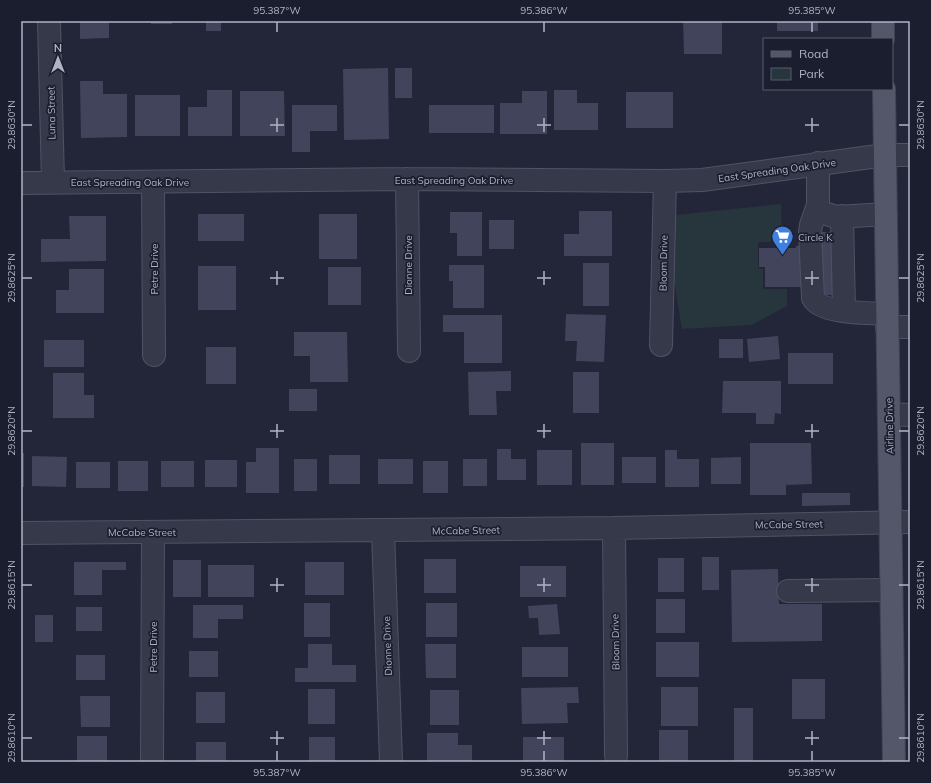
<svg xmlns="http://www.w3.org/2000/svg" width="931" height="783" font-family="Mulish,sans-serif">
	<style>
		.green { fill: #27353d }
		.building { fill: #41445b }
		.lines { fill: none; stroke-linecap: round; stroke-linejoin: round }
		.minor-casing { stroke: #515364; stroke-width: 24 }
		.major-casing { stroke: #3f4252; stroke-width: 24 }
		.minor { stroke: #363949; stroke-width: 22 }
		.major { stroke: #545769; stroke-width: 22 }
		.ticks { fill: none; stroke: #b1b3c5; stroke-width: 1.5 }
		.labels { text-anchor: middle; stroke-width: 3.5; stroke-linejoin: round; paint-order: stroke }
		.street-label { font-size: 10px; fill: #b1b3c5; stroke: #1b1e2e }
		.poi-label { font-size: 10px; fill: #b1b3c5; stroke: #1b1e2e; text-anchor: start }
		.neatline { fill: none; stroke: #b1b3c5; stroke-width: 1.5 }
		.ticks-label { font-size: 10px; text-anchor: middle; fill: #b1b3c5 }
	</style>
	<rect width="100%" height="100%" fill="#222638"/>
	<path class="green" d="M 781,204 L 782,231 L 772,231 L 771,242 L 758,242 L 758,268 L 763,269 L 763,289 L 787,289 L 787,306 L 751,325 L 682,329 L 673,275 L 675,215 Z"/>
	<path class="building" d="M 80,21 L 109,21 L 109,38 L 80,39 Z
		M 151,21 L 172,21 L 172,24 L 151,24 Z
		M 206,21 L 221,21 L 221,31 L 206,31 Z
		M 683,21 L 722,21 L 722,54 L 684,54 Z
		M 777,21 L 818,21 L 818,31 L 777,31 Z
		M 388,68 L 389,139 L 344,140 L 343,69 Z
		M 395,68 L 412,68 L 412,98 L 395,98 Z
		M 80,81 L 103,81 L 103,94 L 127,94 L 127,137 L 81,138 Z
		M 207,90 L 232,90 L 232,136 L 188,136 L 188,107 L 207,107 Z
		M 554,90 L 577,90 L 577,103 L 598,103 L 598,130 L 554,130 Z
		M 240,91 L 284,91 L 285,136 L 240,136 Z
		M 522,91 L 547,91 L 547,134 L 500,134 L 500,103 L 522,103 Z
		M 626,92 L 673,92 L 673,128 L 626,128 Z
		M 135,95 L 180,95 L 180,136 L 135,136 Z
		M 292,105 L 337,105 L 337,131 L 310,131 L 310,152 L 292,152 Z
		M 429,105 L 494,105 L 494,133 L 429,133 Z
		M 579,211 L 612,211 L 612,256 L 564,256 L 564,234 L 579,234 Z
		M 450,212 L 482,212 L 482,256 L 457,256 L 457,233 L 450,233 Z
		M 198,214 L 244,214 L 244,241 L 198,241 Z
		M 319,214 L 357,214 L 357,259 L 319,259 Z
		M 69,216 L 106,216 L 106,261 L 41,262 L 41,239 L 70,239 Z
		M 489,220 L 514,220 L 514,249 L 489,249 Z
		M 817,232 L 838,232 L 839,295 L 818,295 Z
		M 796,246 L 807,246 L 806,287 L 765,287 L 765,267 L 759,267 L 759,248 L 796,248 Z
		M 583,263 L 609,263 L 609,306 L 583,306 Z
		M 449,265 L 484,265 L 484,308 L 453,308 L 453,281 L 449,281 Z
		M 198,266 L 236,266 L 236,310 L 198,310 Z
		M 328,267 L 361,267 L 361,305 L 328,305 Z
		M 69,269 L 104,269 L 104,313 L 56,313 L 56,290 L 69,290 Z
		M 566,314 L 606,315 L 604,362 L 576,361 L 577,341 L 565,341 Z
		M 443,315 L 502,315 L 502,363 L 464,363 L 464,332 L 443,332 Z
		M 294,332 L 347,332 L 348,382 L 310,382 L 310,356 L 294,356 Z
		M 778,336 L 780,359 L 749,362 L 747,339 Z
		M 719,339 L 743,339 L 743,358 L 719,358 Z
		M 44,340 L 84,340 L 84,367 L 44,367 Z
		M 206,347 L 236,347 L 236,384 L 206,384 Z
		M 788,353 L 833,353 L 833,384 L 788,384 Z
		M 511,371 L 511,391 L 496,391 L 497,415 L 469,415 L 468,372 Z
		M 573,372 L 599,372 L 599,413 L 573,413 Z
		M 53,373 L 84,373 L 84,395 L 94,395 L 94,418 L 53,418 Z
		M 723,381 L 781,381 L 781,414 L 775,413 L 774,424 L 756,424 L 756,413 L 722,413 Z
		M 289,389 L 317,389 L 317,411 L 289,411 Z
		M 581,443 L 614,443 L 614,485 L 581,485 Z
		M 750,443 L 811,443 L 812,484 L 786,485 L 786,495 L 750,495 Z
		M 256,448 L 279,448 L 279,493 L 246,493 L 246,462 L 256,462 Z
		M 497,449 L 511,449 L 511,459 L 526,459 L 526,480 L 497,480 Z
		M 537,450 L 572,450 L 572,485 L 537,485 Z
		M 665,450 L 677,450 L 677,459 L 699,459 L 699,487 L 665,487 Z
		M 21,453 L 24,453 L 24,487 L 21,487 Z
		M 329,455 L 360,455 L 360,484 L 329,484 Z
		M 32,456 L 67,457 L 66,487 L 32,486 Z
		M 622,457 L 656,457 L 656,483 L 622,483 Z
		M 741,457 L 741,484 L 711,484 L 711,458 Z
		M 294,459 L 317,459 L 317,491 L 294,491 Z
		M 378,459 L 413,459 L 413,484 L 378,484 Z
		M 463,459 L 487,459 L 487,486 L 463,486 Z
		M 205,460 L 237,460 L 237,487 L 205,487 Z
		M 118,461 L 148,461 L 148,491 L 118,491 Z
		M 161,461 L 194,461 L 194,487 L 161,487 Z
		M 423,461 L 448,461 L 448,493 L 423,493 Z
		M 76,462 L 110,462 L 110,488 L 76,488 Z
		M 802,493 L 850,493 L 850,505 L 802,506 Z
		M 702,557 L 719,557 L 719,590 L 702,590 Z
		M 658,558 L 684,558 L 684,592 L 658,592 Z
		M 424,559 L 456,559 L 456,593 L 424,593 Z
		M 173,560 L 201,560 L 201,597 L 173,597 Z
		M 74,562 L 126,562 L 126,570 L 102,570 L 102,595 L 74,595 Z
		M 305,562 L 344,562 L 344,595 L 305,595 Z
		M 208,565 L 254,565 L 254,597 L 208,597 Z
		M 520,566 L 566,566 L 566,597 L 520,597 Z
		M 778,569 L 779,604 L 822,604 L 822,641 L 732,642 L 731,570 Z
		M 656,599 L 685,599 L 685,633 L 656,633 Z
		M 304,603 L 330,603 L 330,637 L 304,637 Z
		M 426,603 L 457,603 L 457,637 L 426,637 Z
		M 557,604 L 560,634 L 539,635 L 538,618 L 529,618 L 528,606 Z
		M 193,605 L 243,605 L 243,619 L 218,619 L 218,638 L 193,638 Z
		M 76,607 L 102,607 L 102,631 L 76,631 Z
		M 35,615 L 53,615 L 53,642 L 35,642 Z
		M 656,642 L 699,642 L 699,677 L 656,677 Z
		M 308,644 L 332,644 L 332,665 L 356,665 L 356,682 L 295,682 L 295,668 L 308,668 Z
		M 425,644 L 456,644 L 456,678 L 426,678 Z
		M 522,647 L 568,647 L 568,677 L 522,677 Z
		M 189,651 L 218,651 L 218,677 L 189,677 Z
		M 76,655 L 105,655 L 105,680 L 76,680 Z
		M 792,679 L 825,679 L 825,719 L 792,719 Z
		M 578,687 L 579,703 L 567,703 L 568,723 L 522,724 L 521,688 Z
		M 661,687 L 698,687 L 698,726 L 661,726 Z
		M 308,689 L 335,689 L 335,724 L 308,724 Z
		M 430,690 L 459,690 L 459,725 L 430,725 Z
		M 196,692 L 225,692 L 225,723 L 196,723 Z
		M 80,696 L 110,696 L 110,727 L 81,727 Z
		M 734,708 L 753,708 L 753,762 L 734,762 Z
		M 659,730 L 688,730 L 688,762 L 659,762 Z
		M 427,733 L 458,733 L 458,745 L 472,745 L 472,762 L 427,762 Z
		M 77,736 L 107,736 L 107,762 L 77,762 Z
		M 309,737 L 335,737 L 335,762 L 309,762 Z
		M 523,737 L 564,737 L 564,762 L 523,762 Z
		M 196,742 L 226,742 L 226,762 L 196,762 Z"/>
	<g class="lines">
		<defs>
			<path id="minor" d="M 49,21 L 53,182
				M 818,163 L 818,205 L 811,225 L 810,232 L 813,298 C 821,314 871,313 887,314
				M 407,179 L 409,351
				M 153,182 L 154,355
				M 21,183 L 407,179 L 665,181 L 702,180 L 885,155 L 910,155
				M 827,214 L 836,217 L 886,214
				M 842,216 L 844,311
				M 887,327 L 910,327
				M 661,345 L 665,181
				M 889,414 L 910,415
				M 614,528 L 616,756
				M 383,531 L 391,762
				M 21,533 L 614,528 L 910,522
				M 788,591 L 891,590
				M 152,762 L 153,532"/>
			<path id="major" d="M 883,21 L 883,39
				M 884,89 L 894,762"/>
		</defs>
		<use href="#minor" class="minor-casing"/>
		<use href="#major" class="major-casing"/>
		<use href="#minor" class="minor"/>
		<use href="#major" class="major"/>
	</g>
	<path class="ticks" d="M 277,22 L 277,32M 544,22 L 544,32M 812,22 L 812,32M 277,118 L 277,132M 544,118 L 544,132M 812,118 L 812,132M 22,125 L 32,125M 270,125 L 284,125M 537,125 L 551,125M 805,125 L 819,125M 899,125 L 909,125M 277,271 L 277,285M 544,271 L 544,285M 812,271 L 812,285M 22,278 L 32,278M 270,278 L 284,278M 537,278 L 551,278M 805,278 L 819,278M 899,278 L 909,278M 277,424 L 277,438M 544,424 L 544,438M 812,424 L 812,438M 22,431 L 32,431M 270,431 L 284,431M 537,431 L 551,431M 805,431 L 819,431M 899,431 L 909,431M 277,578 L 277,592M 544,578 L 544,592M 812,578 L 812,592M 22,585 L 32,585M 270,585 L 284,585M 537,585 L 551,585M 805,585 L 819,585M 899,585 L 909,585M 277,731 L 277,745M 544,731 L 544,745M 812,731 L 812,745M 22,738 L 32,738M 270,738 L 284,738M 537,738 L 551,738M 805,738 L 819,738M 899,738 L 909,738M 277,751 L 277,761M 544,751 L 544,761M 812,751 L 812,761"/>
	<defs>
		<symbol id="supermarket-pin" viewBox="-11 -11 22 30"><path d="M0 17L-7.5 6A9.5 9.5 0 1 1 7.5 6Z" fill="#3f7fe0" stroke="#1b1e2e"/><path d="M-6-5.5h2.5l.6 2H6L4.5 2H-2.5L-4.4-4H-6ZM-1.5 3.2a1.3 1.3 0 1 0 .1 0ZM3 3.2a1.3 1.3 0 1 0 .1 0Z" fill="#fff"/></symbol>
	</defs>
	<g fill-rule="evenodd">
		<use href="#supermarket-pin" x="770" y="224" width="25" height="34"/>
	</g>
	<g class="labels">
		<g class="street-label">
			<text transform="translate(51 113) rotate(-91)" y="4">Luna Street</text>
			<text transform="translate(777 170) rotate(-8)" y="4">East Spreading Oak Drive</text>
			<text x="454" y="184">East Spreading Oak Drive</text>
			<text x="130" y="186">East Spreading Oak Drive</text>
			<text transform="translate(663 263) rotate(-89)" y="4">Bloom Drive</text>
			<text transform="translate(408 265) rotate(-90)" y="4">Dionne Drive</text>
			<text transform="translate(154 269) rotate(-90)" y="4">Petre Drive</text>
			<text transform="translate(889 426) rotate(-91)" y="4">Airline Drive</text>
			<text transform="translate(789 524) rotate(-1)" y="4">McCabe Street</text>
			<text transform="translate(466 530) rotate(-1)" y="4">McCabe Street</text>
			<text x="142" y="536">McCabe Street</text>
			<text transform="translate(615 642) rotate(-91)" y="4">Bloom Drive</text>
			<text transform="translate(387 646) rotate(-92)" y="4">Dionne Drive</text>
			<text transform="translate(153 647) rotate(-90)" y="4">Petre Drive</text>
		</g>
		<g class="poi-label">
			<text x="798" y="241">Circle K</text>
		</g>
	</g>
	<rect width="931" height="783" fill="none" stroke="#1b1e2e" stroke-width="44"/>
	<rect x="763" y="38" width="130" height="52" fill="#1b1e2e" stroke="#575a6a"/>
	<rect x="771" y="51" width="20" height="6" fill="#545769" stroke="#575a6a"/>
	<text x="799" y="58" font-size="12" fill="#b1b3c5">Road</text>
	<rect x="771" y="68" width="20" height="12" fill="#27353d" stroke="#575a6a"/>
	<text x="799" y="78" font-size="12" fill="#b1b3c5">Park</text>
	<g transform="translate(58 58)" stroke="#1b1e2e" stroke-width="3" paint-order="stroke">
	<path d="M0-3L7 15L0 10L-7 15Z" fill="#b1b3c5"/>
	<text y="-6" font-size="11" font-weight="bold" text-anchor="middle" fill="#b1b3c5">N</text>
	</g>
	<rect x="22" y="22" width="887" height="739" class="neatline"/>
	<g class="ticks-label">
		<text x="277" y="14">95.387°W</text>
		<text x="544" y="14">95.386°W</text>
		<text x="812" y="14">95.385°W</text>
		<text transform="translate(11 125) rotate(-90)" y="4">29.8630°N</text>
		<text transform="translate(920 125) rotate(-90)" y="4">29.8630°N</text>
		<text transform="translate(11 278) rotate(-90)" y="4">29.8625°N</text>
		<text transform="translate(920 278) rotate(-90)" y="4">29.8625°N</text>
		<text transform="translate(11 431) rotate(-90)" y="4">29.8620°N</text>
		<text transform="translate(920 431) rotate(-90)" y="4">29.8620°N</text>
		<text transform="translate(11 585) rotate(-90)" y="4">29.8615°N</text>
		<text transform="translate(920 585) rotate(-90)" y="4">29.8615°N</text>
		<text transform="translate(11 738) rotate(-90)" y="4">29.8610°N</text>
		<text transform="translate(920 738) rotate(-90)" y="4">29.8610°N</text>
		<text x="277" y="776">95.387°W</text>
		<text x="544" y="776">95.386°W</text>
		<text x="812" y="776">95.385°W</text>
	</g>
</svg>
